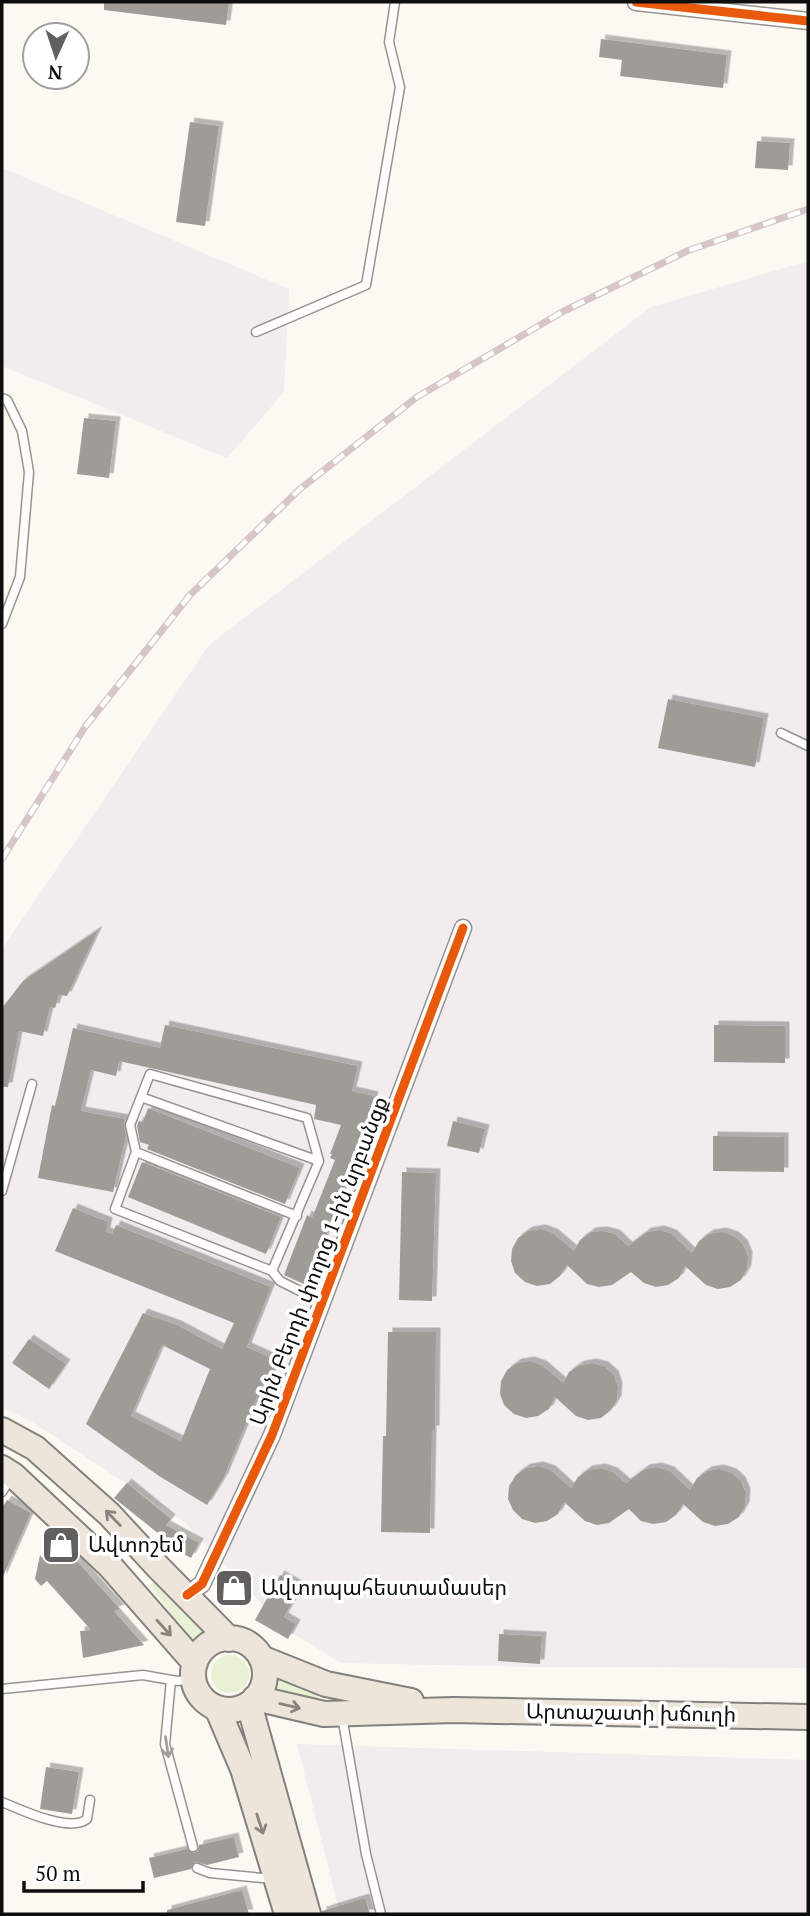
<svg xmlns="http://www.w3.org/2000/svg" width="810" height="1916" font-family="'PT Serif','Noto Sans Armenian',serif">
	<style>
		.industrial { fill: #f2ecef }
		.green { fill: #e8f1d3 }
		.building { fill: #9f9c98; fill-rule: evenodd; filter: url(#shadow) }
		.lines { fill: none; stroke-linecap: round; stroke-linejoin: round }
		.lane-casing { stroke: #959491; stroke-width: 11 }
		.street-casing { stroke: #959491; stroke-width: 19 }
		.primary-casing { stroke: #82817e; stroke-width: 28 }
		.lane { stroke: #fffefd; stroke-width: 8 }
		.street { stroke: #fffefd; stroke-width: 16 }
		.primary { stroke: #ede5d9; stroke-width: 24 }
		.rail-casing { stroke: #d7c5c8; stroke-width: 7 }
		.rail { stroke: #fff; stroke-width: 4.5; stroke-dasharray: 13; stroke-linecap: butt }
		.cycleway-casing { stroke: #fff; stroke-width: 13 }
		.cycleway { stroke: #e8590c; stroke-width: 9 }
		.oneway { stroke: #89847e }
		.oneway2 { stroke: #9f9e9d }
		.labels { text-anchor: middle; stroke-width: 7; stroke-linejoin: round; paint-order: stroke }
		.street-label { font-size: 21px; fill: #0e0e0e; stroke: #fff }
		.poi-label { font-size: 21px; fill: #0e0e0e; stroke: #fff; text-anchor: start }
	</style>
	<defs>
		<filter id="shadow"><feDropShadow dx="4.5" dy="-4.5" stdDeviation="0" flood-color="#0004"/></filter>
	</defs>
	<rect width="100%" height="100%" fill="#fcf9f2"/>
	<path class="industrial" d="M 2,168 L 289,289 L 284,392 L 227,458 L 2,366 Z
		M 808,261 L 808,1668 L 532,1667 L 341,1663 L 286,1629 L 182,1520 L 32,1422 L 2,1407 L 2,949 L 209,645 L 651,307 Z
		M 297,1744 L 808,1760 L 808,1914 L 340,1914 Z"/>
	<path class="green" d="M 156,1580 L 209,1629 L 192,1643 L 150,1585 Z
		M211 1674a19 19 0 1 1 38 0a19 19 0 1 1-38 0Z
		M 277,1673 L 318,1688 L 318,1704 L 273,1696 Z"/>
	<path class="building" d="M 104,2 L 229,2 L 226,25 L 104,10 Z
		M 601,39 L 727,55 L 723,88 L 620,76 L 622,60 L 599,57 Z
		M 190,122 L 219,126 L 205,226 L 176,222 Z
		M 757,141 L 790,143 L 788,170 L 755,168 Z
		M 84,418 L 116,421 L 109,478 L 77,474 Z
		M 668,699 L 764,718 L 755,767 L 658,748 Z
		M 98,930 L 67,996 L 59,995 L 55,1008 L 50,1007 L 43,1036 L 19,1031 L 8,1087 L 2,1087 L 2,1008 L 23,981 Z
		M 165,1025 L 358,1066 L 352,1091 L 374,1096 L 366,1130 L 306,1285 L 284,1275 L 307,1215 L 312,1218 L 335,1160 L 330,1158 L 332,1154 L 330,1154 L 341,1125 L 314,1119 L 316,1105 L 119,1061 L 116,1076 L 91,1070 L 81,1111 L 125,1119 L 124,1126 L 126,1136 L 113,1192 L 38,1178 L 52,1105 L 55,1106 L 73,1028 L 160,1048 Z
		M 714,1025 L 785,1026 L 785,1063 L 714,1062 Z
		M 148,1108 L 300,1168 L 285,1204 L 147,1149 L 149,1145 L 140,1142 L 137,1126 L 139,1121 L 143,1122 Z
		M 453,1121 L 485,1129 L 479,1153 L 447,1146 Z
		M 713,1136 L 784,1137 L 784,1172 L 713,1171 Z
		M 142,1162 L 281,1217 L 266,1254 L 128,1197 Z
		M 402,1172 L 436,1173 L 432,1301 L 399,1300 Z
		M 73,1208 L 108,1222 L 106,1232 L 112,1234 L 116,1225 L 271,1287 L 247,1347 L 278,1361 L 269,1380 L 265,1378 L 224,1477 L 207,1505 L 159,1476 L 86,1424 L 143,1313 L 177,1325 L 222,1349 L 234,1323 L 55,1251 ZM 162,1345 L 210,1369 L 181,1441 L 131,1416 Z
		M 541,1229 L 553,1233 L 574,1251 L 580,1240 L 591,1232 L 603,1231 L 615,1234 L 628,1246 L 647,1232 L 660,1230 L 672,1234 L 692,1253 L 699,1241 L 709,1234 L 722,1232 L 734,1236 L 743,1244 L 748,1256 L 747,1269 L 741,1280 L 730,1287 L 718,1289 L 706,1285 L 685,1266 L 679,1278 L 668,1285 L 656,1287 L 644,1283 L 631,1272 L 612,1285 L 599,1287 L 587,1284 L 567,1265 L 560,1276 L 550,1284 L 537,1286 L 525,1282 L 515,1273 L 511,1261 L 512,1249 L 518,1238 L 528,1231 Z
		M 388,1332 L 436,1332 L 435,1430 L 432,1430 L 430,1533 L 381,1532 L 383,1436 L 386,1436 Z
		M 29,1339 L 66,1364 L 49,1389 L 12,1363 Z
		M 530,1361 L 542,1365 L 563,1383 L 569,1372 L 580,1365 L 592,1363 L 604,1366 L 614,1375 L 618,1387 L 617,1400 L 611,1410 L 601,1418 L 588,1420 L 576,1416 L 555,1397 L 549,1409 L 538,1416 L 526,1418 L 514,1414 L 504,1405 L 500,1394 L 501,1381 L 507,1370 L 517,1363 Z
		M 539,1466 L 551,1470 L 571,1488 L 578,1477 L 588,1470 L 601,1468 L 613,1472 L 626,1483 L 645,1469 L 657,1467 L 670,1471 L 690,1490 L 697,1478 L 707,1471 L 719,1469 L 732,1473 L 741,1481 L 746,1493 L 745,1506 L 739,1517 L 728,1524 L 715,1526 L 703,1522 L 683,1504 L 676,1515 L 666,1522 L 653,1524 L 641,1521 L 629,1509 L 609,1523 L 597,1525 L 585,1521 L 564,1502 L 558,1514 L 547,1521 L 535,1523 L 522,1519 L 513,1510 L 508,1499 L 509,1486 L 516,1475 L 526,1468 Z
		M 127,1483 L 171,1519 L 166,1525 L 199,1543 L 191,1558 L 162,1542 L 164,1538 L 114,1498 Z
		M 7,1500 L 31,1513 L 2,1579 L 2,1508 Z
		M 50,1531 L 120,1609 L 114,1611 L 144,1645 L 83,1658 L 80,1631 L 91,1630 L 47,1581 L 41,1586 L 35,1579 L 40,1555 L 42,1558 Z
		M 280,1575 L 301,1587 L 284,1617 L 296,1624 L 288,1639 L 255,1620 Z
		M 499,1634 L 542,1636 L 540,1664 L 498,1661 Z
		M 46,1767 L 79,1772 L 72,1814 L 40,1809 Z
		M 234,1837 L 239,1857 L 207,1865 L 195,1862 L 191,1869 L 154,1878 L 149,1858 L 187,1849 L 194,1853 L 198,1851 L 199,1845 Z
		M 242,1890 L 249,1914 L 167,1914 L 167,1910 Z
		M 365,1898 L 370,1914 L 322,1914 L 322,1911 Z"/>
	<g class="lines">
		<defs>
			<path id="lane" d="M 256,332 L 366,285 L 400,87 L 389,42 L 395,2
				M 2,398 L 7,400 L 22,431 L 29,472 L 20,577 L 2,624
				M 781,733 L 808,746
				M 141,1097 L 319,1161 L 272,1271
				M 136,1152 L 297,1216
				M 319,1161 L 307,1118 L 150,1074 L 130,1125 L 136,1152 L 115,1209 L 272,1271 L 280,1281 L 322,1302
				M 2,1191 L 32,1084
				M 2,1492 L 11,1478
				M 171,1680 L 165,1744 L 193,1847
				M 2,1689 L 143,1675 L 177,1681 L 194,1679
				M 342,1716 L 366,1854 L 381,1914
				M 2,1802 C 21,1810 70,1833 87,1819 L 90,1800
				M 197,1868 L 210,1873 L 273,1879"/>
			<path id="street" d="M 636,2 L 808,21
				M 187,1595 L 202,1584 L 272,1435 L 463,928"/>
			<path id="primary" d="M 2,1430 L 35,1448 L 109,1514 L 159,1568 L 229,1639
				M 2,1468 L 13,1475 L 110,1566 L 195,1663
				M193 1674a36 36 0 1 1 72 0a36 36 0 1 1-72 0Z
				M 261,1658 L 326,1684 L 411,1701
				M 255,1698 L 324,1714 L 453,1710 L 808,1717
				M 249,1704 L 308,1914
				M 217,1708 L 243,1769 L 287,1914"/>
		</defs>
		<use href="#lane" class="lane-casing"/>
		<use href="#street" class="street-casing"/>
		<use href="#primary" class="primary-casing"/>
		<use href="#lane" class="lane"/>
		<use href="#street" class="street"/>
		<use href="#primary" class="primary"/>
		<defs>
			<path id="rail" d="M 2,859 L 85,727 L 190,595 L 300,489 L 417,397 L 564,311 L 687,251 L 808,209"/>
		</defs>
		<use href="#rail" class="rail-casing"/>
		<use href="#rail" class="rail"/>
		<defs>
			<path id="cycleway" d="M 636,2 L 808,21
				M 187,1595 L 202,1584 L 272,1435 L 463,928"/>
		</defs>
		<use href="#cycleway" class="cycleway-casing"/>
		<use href="#cycleway" class="cycleway"/>
	</g>
	<defs><path id="oneway-shaft" d="M-6 0H5M1.5-3L5.5 0L1.5 3" fill="none" stroke-width="1.6" stroke-linecap="round" stroke-linejoin="round" transform="scale(1.75)"/></defs>
	<g class="oneway">
		<use href="#oneway-shaft" transform="translate(113 1518) rotate(-134)"/>
		<use href="#oneway-shaft" transform="translate(164 1628) rotate(48)"/>
		<use href="#oneway-shaft" transform="translate(290 1706) rotate(13)"/>
		<use href="#oneway-shaft" transform="translate(260 1824) rotate(72)"/>
	</g>
	<use class="oneway2" href="#oneway-shaft" transform="translate(167 1747) rotate(82)"/>
	<defs>
		<symbol id="shop-square" viewBox="-11 -11 22 22"><rect x="-9" y="-9" width="18" height="18" rx="4" fill="#61605e" stroke="#fff"/><path d="M-5-2.5h2.3a2.7 3.5 0 0 1 5.4 0H5L5.5 6h-11ZM-1.5-2.5h3a1.5 2.3 0 0 0-3 0Z" fill="#fff"/></symbol>
	</defs>
	<g fill-rule="evenodd">
		<use href="#shop-square" x="39" y="1523" width="44" height="44"/>
		<use href="#shop-square" x="212" y="1566" width="44" height="44"/>
	</g>
	<g class="labels">
		<g class="street-label">
			<text transform="translate(319 1261) rotate(-69)" y="7">Արին Բերդի փողոց 1-ին նրբանցք</text>
			<text transform="translate(631 1713) rotate(1)" y="7">Արտաշատի խճուղի</text>
		</g>
		<g class="poi-label">
			<text x="88" y="1552">Ավտոշեմ</text>
			<text x="261" y="1595">Ավտոպահեստամասեր</text>
		</g>
	</g>
	<rect width="810" height="1916" fill="none" stroke="#0e0e0e" stroke-width="7"/>
	<g transform="translate(56 56) rotate(183)"><circle r="33" fill="#ffffff" stroke="#9f9f9f" stroke-width="2"/>
	<path d="M0-5L12 26L0 18L-12 26Z" fill="#61605e"/>
	<text y="-10" font-size="19" font-weight="bold" text-anchor="middle" fill="#0e0e0e">N</text>
	</g>
	<path d="M24 1881v10h119v-10" fill="none" stroke="#0e0e0e" stroke-width="3.5"/>
	<text x="35" y="1881" font-size="21" fill="#0e0e0e" stroke="#ffffff" stroke-width="5" paint-order="stroke">50 m</text>
</svg>
